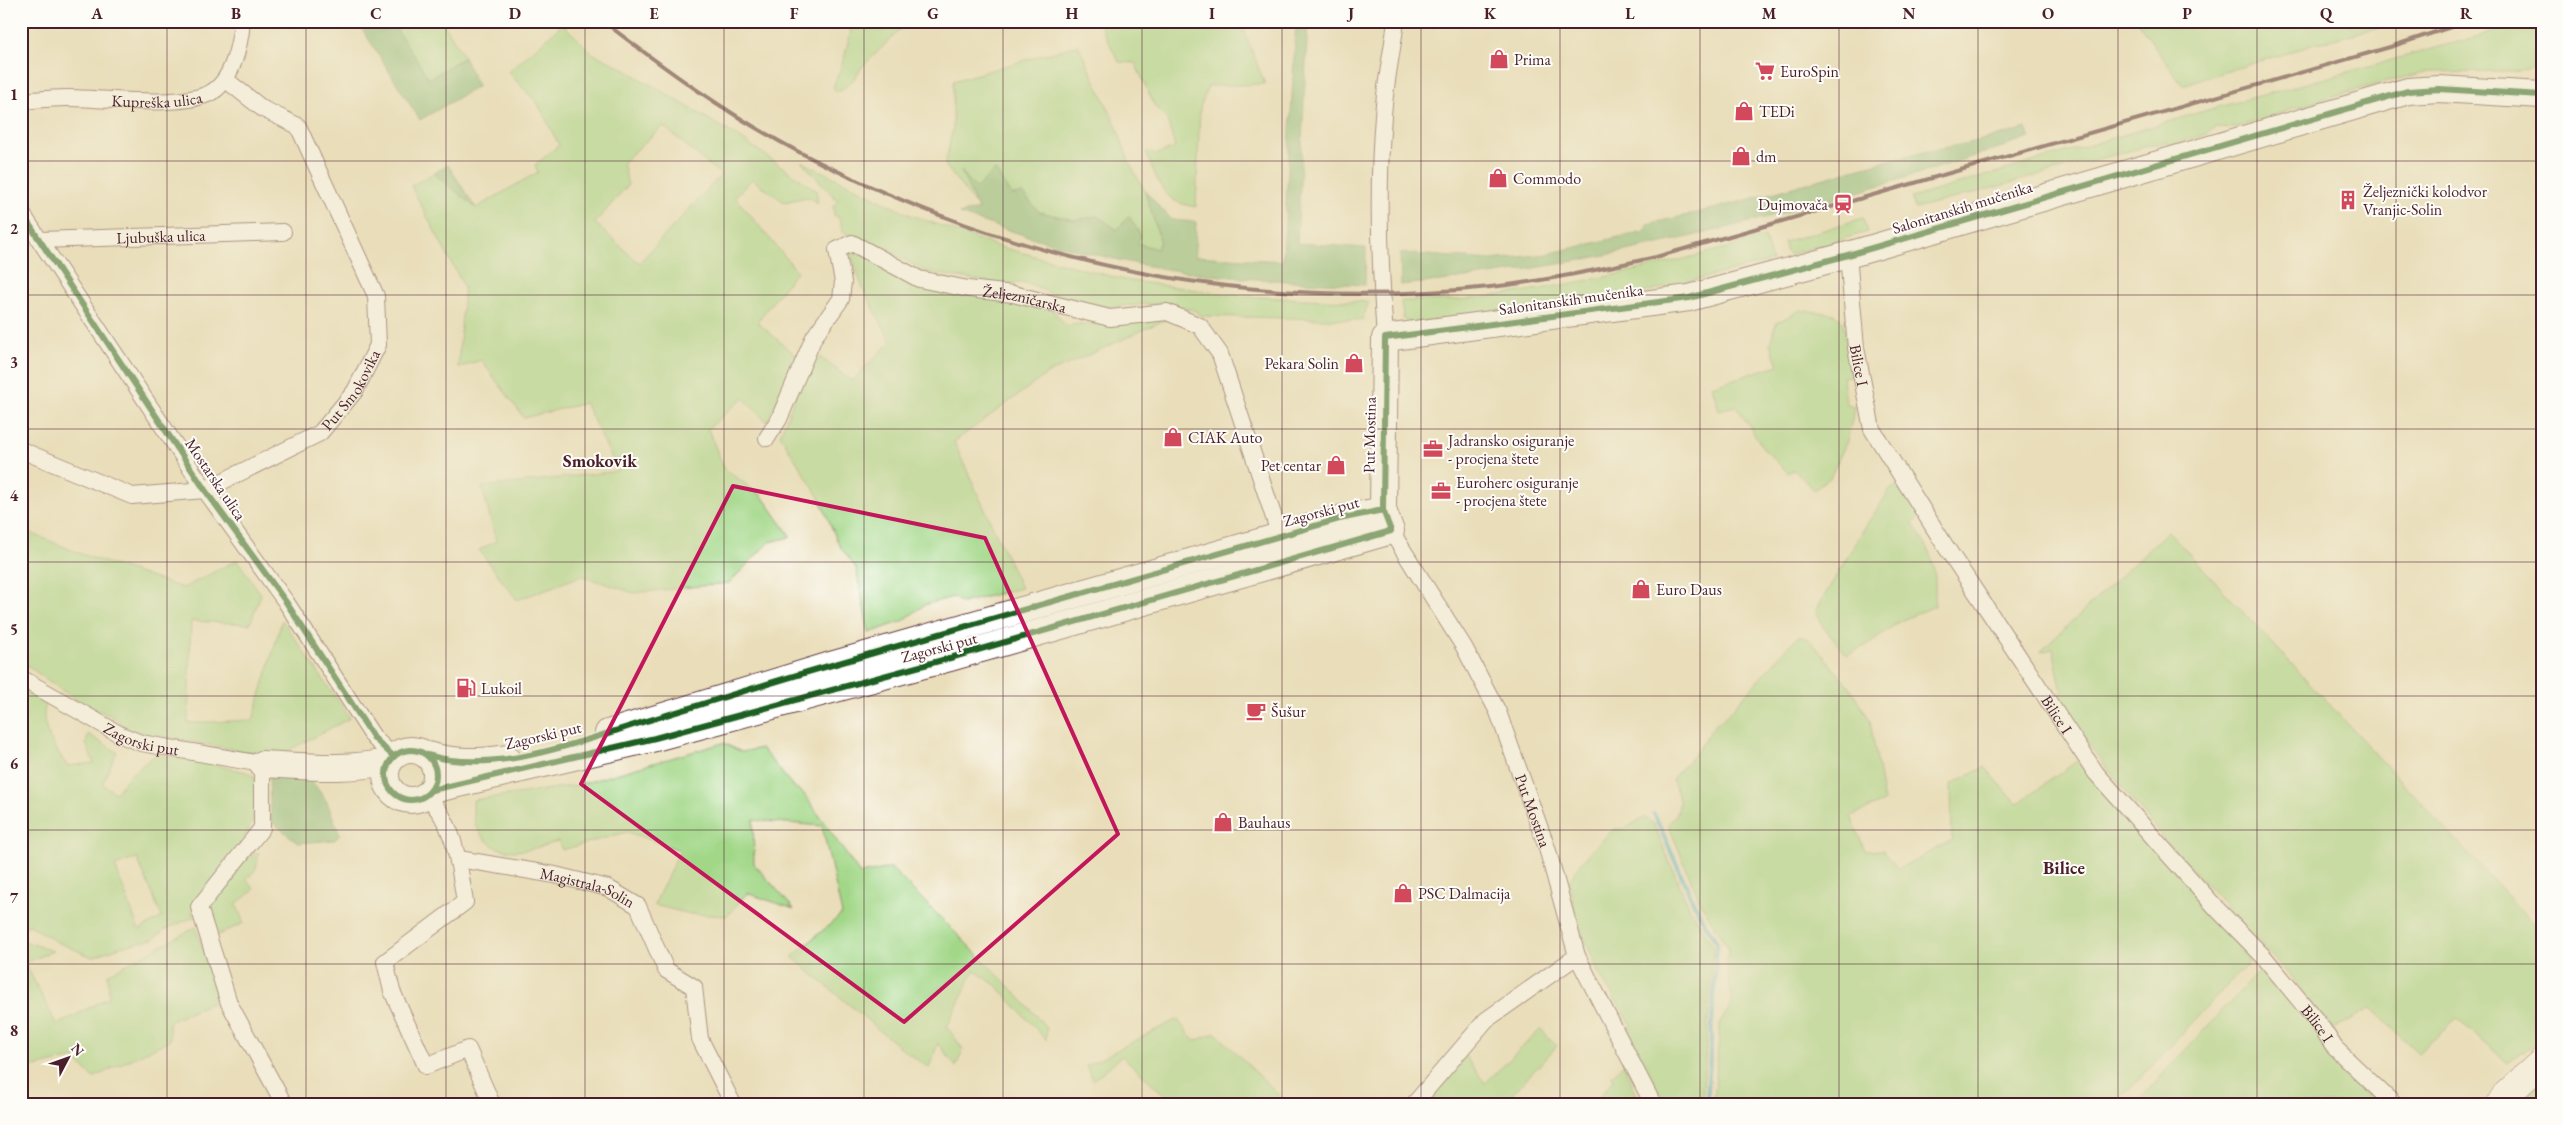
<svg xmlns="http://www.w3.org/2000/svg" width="2563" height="1125" font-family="'EB Garamond',serif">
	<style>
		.green { fill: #a1d787; stroke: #767b59; fill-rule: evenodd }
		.forest { fill: #80b874; stroke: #656c50 }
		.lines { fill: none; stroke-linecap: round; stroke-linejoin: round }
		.stream { stroke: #49aac8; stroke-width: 4.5 }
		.minor-casing { stroke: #623c40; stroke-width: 18 }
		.primary-casing { stroke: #623c40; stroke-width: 28 }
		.trunk-casing { stroke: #623c40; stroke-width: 29 }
		.minor { stroke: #fff; stroke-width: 16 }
		.primary { stroke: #fff; stroke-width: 26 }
		.trunk { stroke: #fff; stroke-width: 28 }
		.rail { stroke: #4a1f2b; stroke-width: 4 }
		.cycleway-casing { stroke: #fdfcf7; stroke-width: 9 }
		.cycleway { stroke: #1b5e20; stroke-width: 6 }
		.marked { fill: none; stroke: #c2185b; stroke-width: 4; stroke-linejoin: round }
		.grid { fill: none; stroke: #4a1f2b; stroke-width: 1; stroke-opacity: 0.55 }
		.labels { text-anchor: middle; stroke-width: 4; stroke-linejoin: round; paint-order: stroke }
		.poi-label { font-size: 16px; fill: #4a1f2b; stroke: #fdfcf7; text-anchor: start }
		.street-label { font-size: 16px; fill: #4a1f2b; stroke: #fdfcf7 }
		.neighbourhood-label { font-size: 18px; font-weight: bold; fill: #4a1f2b; stroke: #fdfcf7 }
		.neatline { fill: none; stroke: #4a1f2b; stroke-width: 2 }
		.grid-label { font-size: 16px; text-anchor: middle; font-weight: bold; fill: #4a1f2b }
	</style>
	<rect width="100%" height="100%" fill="#fdfcf7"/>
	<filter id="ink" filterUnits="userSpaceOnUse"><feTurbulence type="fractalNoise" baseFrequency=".02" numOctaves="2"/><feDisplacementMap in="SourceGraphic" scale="10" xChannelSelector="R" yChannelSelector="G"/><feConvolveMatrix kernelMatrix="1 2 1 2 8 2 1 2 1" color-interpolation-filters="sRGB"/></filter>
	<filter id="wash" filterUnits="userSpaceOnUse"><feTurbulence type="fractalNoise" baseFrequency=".0096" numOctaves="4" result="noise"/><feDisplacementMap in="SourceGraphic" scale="20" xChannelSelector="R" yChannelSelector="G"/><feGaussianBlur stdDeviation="1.12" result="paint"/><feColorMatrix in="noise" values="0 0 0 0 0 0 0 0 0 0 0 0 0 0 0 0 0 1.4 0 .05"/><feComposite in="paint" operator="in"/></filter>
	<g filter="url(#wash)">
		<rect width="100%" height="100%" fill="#eadeba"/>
		<path class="green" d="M 391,21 L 442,21 L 464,57 L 429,79 Z
			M 853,21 L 909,21 L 862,67 L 854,79 L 841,91 L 836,91 L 833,87 L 844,59 Z
			M 1098,21 L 1240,21 L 1265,84 L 1208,86 L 1200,108 L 1196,207 C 1160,202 1159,182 1146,152 L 1157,154 L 1175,148 L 1167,119 L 1155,107 L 1135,63 L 1119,62 Z
			M 2137,21 L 2402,21 L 2326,41 L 2182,85 Z
			M 2535,21 L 2542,21 L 2542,65 L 2539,67 L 2514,71 L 2425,72 L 2336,95 L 2235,128 L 2215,127 L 2207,134 L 2171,145 L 2165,142 C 2081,162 1999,188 1915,208 L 1911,198 L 2204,111 Z
			M 563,24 L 592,53 L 621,67 L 742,139 L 816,190 L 818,203 L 808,197 L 784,202 L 752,179 L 735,197 L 797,271 L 757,322 L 798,357 L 767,422 L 743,398 L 708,429 L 724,468 L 762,496 L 791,537 L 769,542 L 729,583 L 634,593 L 581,576 L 517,600 L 479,550 L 496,541 L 482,487 L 618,471 L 585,403 L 524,418 L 481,360 L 458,368 L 464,287 L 411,186 L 434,173 L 476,208 L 538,172 L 535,165 L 559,145 L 538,104 L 508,72 ZM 663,126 L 721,175 L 639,263 L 595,223 L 628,185 L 623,162 Z
			M 1078,45 L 1116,125 L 1129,162 L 1145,191 L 1160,240 L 1157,249 L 1137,243 L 1097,216 L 1075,220 L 1039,212 L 1023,194 L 1011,196 L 976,188 L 962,173 L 979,209 L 945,165 L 953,128 L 953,81 Z
			M 801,161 L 908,214 L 997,246 L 1125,280 L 1240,296 L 1369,302 L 1362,320 L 1202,316 L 1193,310 L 1165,303 L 1106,307 L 1051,294 L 1029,283 L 995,283 L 926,272 L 882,247 L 843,232 L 839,218 L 834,215 L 833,206 L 838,201 Z
			M 1863,218 L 1867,232 L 1788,255 L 1784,242 Z
			M 1765,237 L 1772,261 L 1630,296 L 1414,323 L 1403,318 L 1401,301 C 1423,300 1447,301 1469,299 C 1569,287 1669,265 1765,237 Z
			M 850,252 L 1053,310 L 1065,325 L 1167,319 L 1047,374 L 954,442 L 1021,588 L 962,603 L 953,597 L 924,605 L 903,621 L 869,633 L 856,568 L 839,545 L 820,499 L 780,435 L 808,364 L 813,368 L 820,357 L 852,381 L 891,341 L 863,289 Z
			M 1800,310 L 1835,314 L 1843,322 L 1851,376 L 1843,377 L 1846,403 L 1855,407 L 1847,441 L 1830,478 L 1814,490 L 1794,470 L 1788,473 L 1764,449 L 1736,406 L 1719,410 L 1712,386 L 1778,365 L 1770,343 L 1776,323 Z
			M 1896,486 L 1902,487 L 1920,514 L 1913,524 C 1935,560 1936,564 1935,606 L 1900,621 L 1867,645 L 1847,655 L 1823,627 L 1816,610 L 1865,527 L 1890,490 Z
			M 21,529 L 84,555 L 183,588 L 237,560 L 261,594 L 250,624 L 191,621 L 188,723 L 253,720 L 282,620 L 350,718 L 276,757 L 131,731 L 110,715 L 84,706 L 28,666 L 21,668 Z
			M 2168,531 L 2542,933 L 2542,1037 L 2508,1063 L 2457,1019 L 2418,1053 L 2371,1008 L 2333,1029 L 2298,985 L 2157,831 L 2096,754 L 2066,711 L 2053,649 L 2040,652 Z
			M 1798,636 L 1809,639 L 1849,686 L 1870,720 L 1884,802 L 1851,816 L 1865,851 L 1883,850 L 1898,869 L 1952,840 L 1951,784 L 1985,767 L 2017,804 L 2077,761 L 2244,945 L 2249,954 L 2249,962 L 2133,1086 L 2107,1104 L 2033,1104 L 2019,1098 L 2002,1104 L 1714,1104 L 1720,1023 L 1732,1003 L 1727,964 L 1728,947 L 1701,904 L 1668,824 C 1684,810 1680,798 1672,779 L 1699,749 L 1712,728 L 1728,714 Z
			M 21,684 L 48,699 C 36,724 54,745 67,766 L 94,763 L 86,744 L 88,734 L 117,752 L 102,784 L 116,793 L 130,775 L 155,755 L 190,759 L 246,772 L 254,776 C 255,790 257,804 253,818 C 247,842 208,890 192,912 L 194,917 L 166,929 L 153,939 L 120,947 L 92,957 L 57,942 L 30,925 L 21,928 ZM 137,858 L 162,917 L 139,930 L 115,866 Z
			M 723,743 L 742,752 L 761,748 L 793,786 L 804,794 L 860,874 L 891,868 L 1015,992 L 1047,1028 L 1046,1040 L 998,987 L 974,970 L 947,1027 L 963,1049 L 956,1067 L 938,1043 L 929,1068 L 903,1050 L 792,957 L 842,914 L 822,826 L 753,820 L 754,864 L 794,909 L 747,893 L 727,916 L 690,914 L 654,905 L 680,850 L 627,832 L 562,850 L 558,841 C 532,850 499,861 480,833 C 478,830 475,827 475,823 C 473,816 473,807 473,800 L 578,785 Z
			M 1644,817 L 1653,823 L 1689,907 L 1713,946 L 1702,1104 L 1665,1104 L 1628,1029 L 1631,1024 L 1599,974 L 1577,920 L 1569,882 L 1577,868 L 1594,848 L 1614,829 L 1625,829 Z
			M 259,852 L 256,869 L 247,879 L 254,890 L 236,904 L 244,923 L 211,938 L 206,903 L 242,861 Z
			M 196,927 L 218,1000 L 169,1022 L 170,1040 L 93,1078 L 74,1058 L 27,1069 L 21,1061 L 21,940 L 53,951 L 25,963 L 57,1025 L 109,997 L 108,974 Z
			M 2265,972 L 2278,984 L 2314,1028 L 2329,1053 L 2383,1104 L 2135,1104 L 2257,973 Z
			M 1177,1019 L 1194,1041 L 1216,1033 L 1288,1104 L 1174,1104 L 1122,1056 L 1093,1080 L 1086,1066 Z
			M 1541,1029 L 1557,1046 L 1503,1104 L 1424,1104 L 1446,1082 L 1465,1056 L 1485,1083 Z
			M 1623,1064 L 1641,1104 L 1593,1104 L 1614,1080 L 1612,1075 Z
			M 2542,1082 L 2542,1104 L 2517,1104 Z"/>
		<path class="forest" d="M 357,21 L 391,21 L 429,79 L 464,57 L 478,86 L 420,120 Z
			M 1296,21 L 1308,21 L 1297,243 L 1366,248 L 1365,285 C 1290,281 1213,279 1138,264 C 1077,252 1018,234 959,214 L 978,209 L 961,171 L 976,188 L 995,170 L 1011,195 L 1023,194 L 1039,212 L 1075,220 L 1097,216 L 1117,230 L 1129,216 L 1141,236 L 1137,243 L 1157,249 L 1160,240 L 1145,191 L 1172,220 L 1196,222 L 1195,256 L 1283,261 Z
			M 2026,128 L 2030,138 C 1825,205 1617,266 1401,285 L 1400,253 L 1491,260 L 1547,254 L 1644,231 L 1647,224 C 1731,207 1811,181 1893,159 C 1937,148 1983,142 2026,128 Z
			M 448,165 L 476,208 L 434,173 Z
			M 293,773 L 308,775 L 327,802 L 340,835 L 335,840 L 298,843 L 271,821 L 269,778 Z"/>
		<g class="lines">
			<path class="stream" d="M 1654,814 L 1697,910 L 1717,943 L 1707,1104"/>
		</g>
	</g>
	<g filter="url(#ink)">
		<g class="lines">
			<defs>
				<g id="minor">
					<path id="s1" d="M 21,101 C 36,100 52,98 67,98 C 104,98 175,108 208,94 C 232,84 240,45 242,21"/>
					<path d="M 21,212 L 205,490 L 286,602 L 374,738 L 393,756"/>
					<path id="s2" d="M 40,240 L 283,232"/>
					<path id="s3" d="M 1848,255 L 1856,348 L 1872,429 L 1946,547 L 2096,773 L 2218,910 L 2264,957 L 2320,1025 L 2335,1048 L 2394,1104"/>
					<path d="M 1385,338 C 1380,264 1377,190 1383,116 C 1385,84 1392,53 1396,21"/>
					<path id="s4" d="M 767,438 L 779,419 L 814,337 L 841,299 L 843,282 L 837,250 L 852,243 L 919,279 L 968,289 L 1013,294 L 1110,318 L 1167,312 L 1200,326 L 1220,354 L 1280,536"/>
					<path id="s5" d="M 21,450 L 132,496 L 205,490 L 320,433 L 355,391 L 378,345 L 376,296 L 298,126 L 263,109 L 226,80"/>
					<path id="s6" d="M 1391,531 L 1464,647 L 1498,712 L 1547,848 L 1577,956 L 1653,1104"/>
					<path id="s7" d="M 21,678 L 121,735 L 141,743 L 262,764 L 262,828 L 199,907 L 229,1003 L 284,1104"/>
					<path d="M 426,796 C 455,822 459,865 465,902 L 385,962 L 392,991 L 426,1066 L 468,1049 L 492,1104"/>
					<path id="s8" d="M 459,859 L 555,875 L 608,888 L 638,906 L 666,970 L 694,987 L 700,1039 L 733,1104"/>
					<path d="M 1414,1104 L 1486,1020 L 1577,956"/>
				</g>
				<path id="primary" d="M 608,733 L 831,665 L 1339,519 L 1383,510
					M386 775a25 25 0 1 1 50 0a25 25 0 1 1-50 0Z
					M 428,755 C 455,763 479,762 507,758
					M 262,764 C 305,766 348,771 390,761
					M 432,790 L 655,738 L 950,658 L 1391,531 L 1383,510 L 1385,338 L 1689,298 L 1848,255 L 2408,91 L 2439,89 L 2542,95"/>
				<path id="trunk" d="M 2501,1104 L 2507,1094 L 2542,1062"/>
			</defs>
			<use href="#minor" class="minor-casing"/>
			<use href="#primary" class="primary-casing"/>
			<use href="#trunk" class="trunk-casing"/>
			<use href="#minor" class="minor"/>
			<use href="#primary" class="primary"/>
			<use href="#trunk" class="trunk"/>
			<path class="rail" d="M 603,21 C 665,69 730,116 799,152 C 1017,265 1246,313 1490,287 C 1546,281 1601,269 1656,257 L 2390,47 L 2469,21"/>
			<defs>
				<path id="cycleway" d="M 21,212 L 205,490 L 286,602 L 374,738 L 393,756
					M386 775a25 25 0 1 1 50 0a25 25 0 1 1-50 0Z
					M 428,755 C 497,776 583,740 650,720 C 710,702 771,682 832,665 C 1001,617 1170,568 1339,519 L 1383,510
					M 432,790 L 655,738 L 950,658 L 1391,531 L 1383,510 L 1385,338 L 1689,298 L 1848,255 L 2408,91 L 2439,89 L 2542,95"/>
			</defs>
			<use href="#cycleway" class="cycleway-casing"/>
			<use href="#cycleway" class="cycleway"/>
		</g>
	</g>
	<path d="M0 0H2563V1125H0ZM 733,486 L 985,538 L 1118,834 L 904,1022 L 581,784 Z" fill="#eadeba" fill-opacity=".55" fill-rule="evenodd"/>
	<path class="marked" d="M 733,486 L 985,538 L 1118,834 L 904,1022 L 581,784 Z"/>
	<path class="grid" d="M 167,21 L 167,1104M 306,21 L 306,1104M 446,21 L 446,1104M 585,21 L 585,1104M 724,21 L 724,1104M 864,21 L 864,1104M 1003,21 L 1003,1104M 1142,21 L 1142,1104M 1282,21 L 1282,1104M 1421,21 L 1421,1104M 1560,21 L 1560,1104M 1700,21 L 1700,1104M 1839,21 L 1839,1104M 1978,21 L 1978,1104M 2118,21 L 2118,1104M 2257,21 L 2257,1104M 2396,21 L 2396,1104M 21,161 L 2542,161M 21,295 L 2542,295M 21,429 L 2542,429M 21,562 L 2542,562M 21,696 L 2542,696M 21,830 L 2542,830M 21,964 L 2542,964"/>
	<defs>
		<symbol id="shop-bare" viewBox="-9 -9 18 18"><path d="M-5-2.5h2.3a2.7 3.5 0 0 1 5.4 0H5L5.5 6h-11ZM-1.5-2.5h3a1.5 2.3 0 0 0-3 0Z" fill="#d1495b" stroke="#fdfcf7" stroke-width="2.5" paint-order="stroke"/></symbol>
		<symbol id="supermarket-bare" viewBox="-9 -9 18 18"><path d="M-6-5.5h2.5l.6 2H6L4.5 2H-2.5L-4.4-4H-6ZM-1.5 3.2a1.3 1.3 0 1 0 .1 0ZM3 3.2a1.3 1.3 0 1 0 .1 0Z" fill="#d1495b" stroke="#fdfcf7" stroke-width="2.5" paint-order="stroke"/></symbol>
		<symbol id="building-bare" viewBox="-9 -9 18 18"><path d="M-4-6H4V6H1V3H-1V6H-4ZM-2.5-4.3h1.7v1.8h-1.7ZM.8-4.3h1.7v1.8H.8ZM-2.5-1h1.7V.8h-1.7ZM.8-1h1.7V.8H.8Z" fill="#d1495b" stroke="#fdfcf7" stroke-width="2.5" paint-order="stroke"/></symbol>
		<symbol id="station-bare" viewBox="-9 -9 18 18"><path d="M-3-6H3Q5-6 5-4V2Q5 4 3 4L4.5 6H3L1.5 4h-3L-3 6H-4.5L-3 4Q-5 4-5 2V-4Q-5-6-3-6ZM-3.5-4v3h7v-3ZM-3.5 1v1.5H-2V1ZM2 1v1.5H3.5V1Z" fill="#d1495b" stroke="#fdfcf7" stroke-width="2.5" paint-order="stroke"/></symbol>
		<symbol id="office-bare" viewBox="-9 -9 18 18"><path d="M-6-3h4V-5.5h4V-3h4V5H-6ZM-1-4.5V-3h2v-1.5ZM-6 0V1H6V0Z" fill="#d1495b" stroke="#fdfcf7" stroke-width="2.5" paint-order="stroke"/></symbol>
		<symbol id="fuel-bare" viewBox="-9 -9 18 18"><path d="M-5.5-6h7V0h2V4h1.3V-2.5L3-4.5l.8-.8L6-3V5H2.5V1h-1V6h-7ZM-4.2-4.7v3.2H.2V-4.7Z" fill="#d1495b" stroke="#fdfcf7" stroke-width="2.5" paint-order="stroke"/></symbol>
		<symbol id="cafe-bare" viewBox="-9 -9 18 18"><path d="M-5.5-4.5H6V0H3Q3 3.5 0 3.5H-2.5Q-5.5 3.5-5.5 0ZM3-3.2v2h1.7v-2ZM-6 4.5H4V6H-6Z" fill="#d1495b" stroke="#fdfcf7" stroke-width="2.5" paint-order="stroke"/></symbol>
	</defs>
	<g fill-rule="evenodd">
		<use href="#shop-bare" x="1485" y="45" width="28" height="28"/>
		<use href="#supermarket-bare" x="1751" y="57" width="28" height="28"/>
		<use href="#shop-bare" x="1730" y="97" width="28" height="28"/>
		<use href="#shop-bare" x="1727" y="142" width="28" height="28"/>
		<use href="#shop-bare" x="1484" y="164" width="28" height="28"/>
		<use href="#building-bare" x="2334" y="186" width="28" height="28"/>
		<use href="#station-bare" x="1829" y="190" width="28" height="28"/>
		<use href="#shop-bare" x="1340" y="349" width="28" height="28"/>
		<use href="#shop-bare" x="1159" y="423" width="28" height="28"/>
		<use href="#office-bare" x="1419" y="435" width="28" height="28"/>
		<use href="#shop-bare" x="1322" y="451" width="28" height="28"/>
		<use href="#office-bare" x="1427" y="477" width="28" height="28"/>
		<use href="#shop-bare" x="1627" y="575" width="28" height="28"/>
		<use href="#fuel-bare" x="452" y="674" width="28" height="28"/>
		<use href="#cafe-bare" x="1242" y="697" width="28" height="28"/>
		<use href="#shop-bare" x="1209" y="808" width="28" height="28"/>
		<use href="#shop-bare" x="1389" y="879" width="28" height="28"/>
	</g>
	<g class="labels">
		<g class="poi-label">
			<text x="1514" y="65">Prima</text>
			<text x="1780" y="77">EuroSpin</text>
			<text x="1759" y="117">TEDi</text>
			<text x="1756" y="162">dm</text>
			<text x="1513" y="184">Commodo</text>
			<text x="2363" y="197">Željeznički kolodvor<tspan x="2363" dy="18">Vranjic-Solin</tspan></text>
			<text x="1828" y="210" text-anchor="end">Dujmovača</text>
			<text x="1339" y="369" text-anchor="end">Pekara Solin</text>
			<text x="1188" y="443">CIAK Auto</text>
			<text x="1448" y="446">Jadransko osiguranje<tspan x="1448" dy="18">- procjena štete</tspan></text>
			<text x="1321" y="471" text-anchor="end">Pet centar</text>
			<text x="1456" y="488">Euroherc osiguranje<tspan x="1456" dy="18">- procjena štete</tspan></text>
			<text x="1656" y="595">Euro Daus</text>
			<text x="481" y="694">Lukoil</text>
			<text x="1271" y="717">Šušur</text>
			<text x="1238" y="828">Bauhaus</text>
			<text x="1418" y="899">PSC Dalmacija</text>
		</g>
		<g class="street-label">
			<text dy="6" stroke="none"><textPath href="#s1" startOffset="136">Kupreška ulica</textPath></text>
			<text transform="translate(1962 207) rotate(-17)" y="6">Salonitanskih mučenika</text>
			<text dy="6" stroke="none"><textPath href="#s2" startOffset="121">Ljubuška ulica</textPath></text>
			<text dy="6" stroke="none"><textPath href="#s4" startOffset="408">Željezničarska</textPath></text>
			<text transform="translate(1571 299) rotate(-8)" y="6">Salonitanskih mučenika</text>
			<text dy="6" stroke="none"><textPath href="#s3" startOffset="111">Bilice I</textPath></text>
			<text dy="6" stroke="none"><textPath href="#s5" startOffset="375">Put Smokovika</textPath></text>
			<text transform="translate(1369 435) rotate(-89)" y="6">Put Mostina</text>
			<text transform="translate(216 479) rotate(56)" y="6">Mostarska ulica</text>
			<text transform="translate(1321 511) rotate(-15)" y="6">Zagorski put</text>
			<text transform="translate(939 647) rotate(-15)" y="6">Zagorski put</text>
			<text dy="6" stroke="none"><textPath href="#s3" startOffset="516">Bilice I</textPath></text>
			<text transform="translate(543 735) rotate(-13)" y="6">Zagorski put</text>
			<text dy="6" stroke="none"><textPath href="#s7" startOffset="136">Zagorski put</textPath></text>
			<text dy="6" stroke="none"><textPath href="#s6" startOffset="315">Put Mostina</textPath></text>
			<text dy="6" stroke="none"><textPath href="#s8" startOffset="132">Magistrala-Solin</textPath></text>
			<text dy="6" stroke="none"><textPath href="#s3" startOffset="921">Bilice I</textPath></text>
		</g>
		<g class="neighbourhood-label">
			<text x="600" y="467">Smokovik</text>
			<text x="2064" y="874">Bilice</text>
		</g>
	</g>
	<rect width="2563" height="1125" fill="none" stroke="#fdfcf7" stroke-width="55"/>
	<g transform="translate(68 1058) rotate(49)" stroke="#fdfcf7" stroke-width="4" paint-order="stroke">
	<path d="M0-4L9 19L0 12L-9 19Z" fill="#4a1f2b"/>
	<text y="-8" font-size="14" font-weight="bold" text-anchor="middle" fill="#4a1f2b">N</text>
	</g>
	<rect x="28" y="28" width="2508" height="1070" class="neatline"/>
	<g class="grid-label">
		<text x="97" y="19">A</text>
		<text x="236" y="19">B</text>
		<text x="376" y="19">C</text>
		<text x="515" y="19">D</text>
		<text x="654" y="19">E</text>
		<text x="794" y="19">F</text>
		<text x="933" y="19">G</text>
		<text x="1072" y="19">H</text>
		<text x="1212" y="19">I</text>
		<text x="1351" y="19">J</text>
		<text x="1490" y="19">K</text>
		<text x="1630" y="19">L</text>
		<text x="1769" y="19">M</text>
		<text x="1909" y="19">N</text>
		<text x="2048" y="19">O</text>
		<text x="2187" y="19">P</text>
		<text x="2326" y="19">Q</text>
		<text x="2466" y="19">R</text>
		<text x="14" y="100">1</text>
		<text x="14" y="234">2</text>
		<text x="14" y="368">3</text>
		<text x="14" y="501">4</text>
		<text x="14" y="635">5</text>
		<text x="14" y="769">6</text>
		<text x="14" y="903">7</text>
		<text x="14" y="1036">8</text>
	</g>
</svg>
